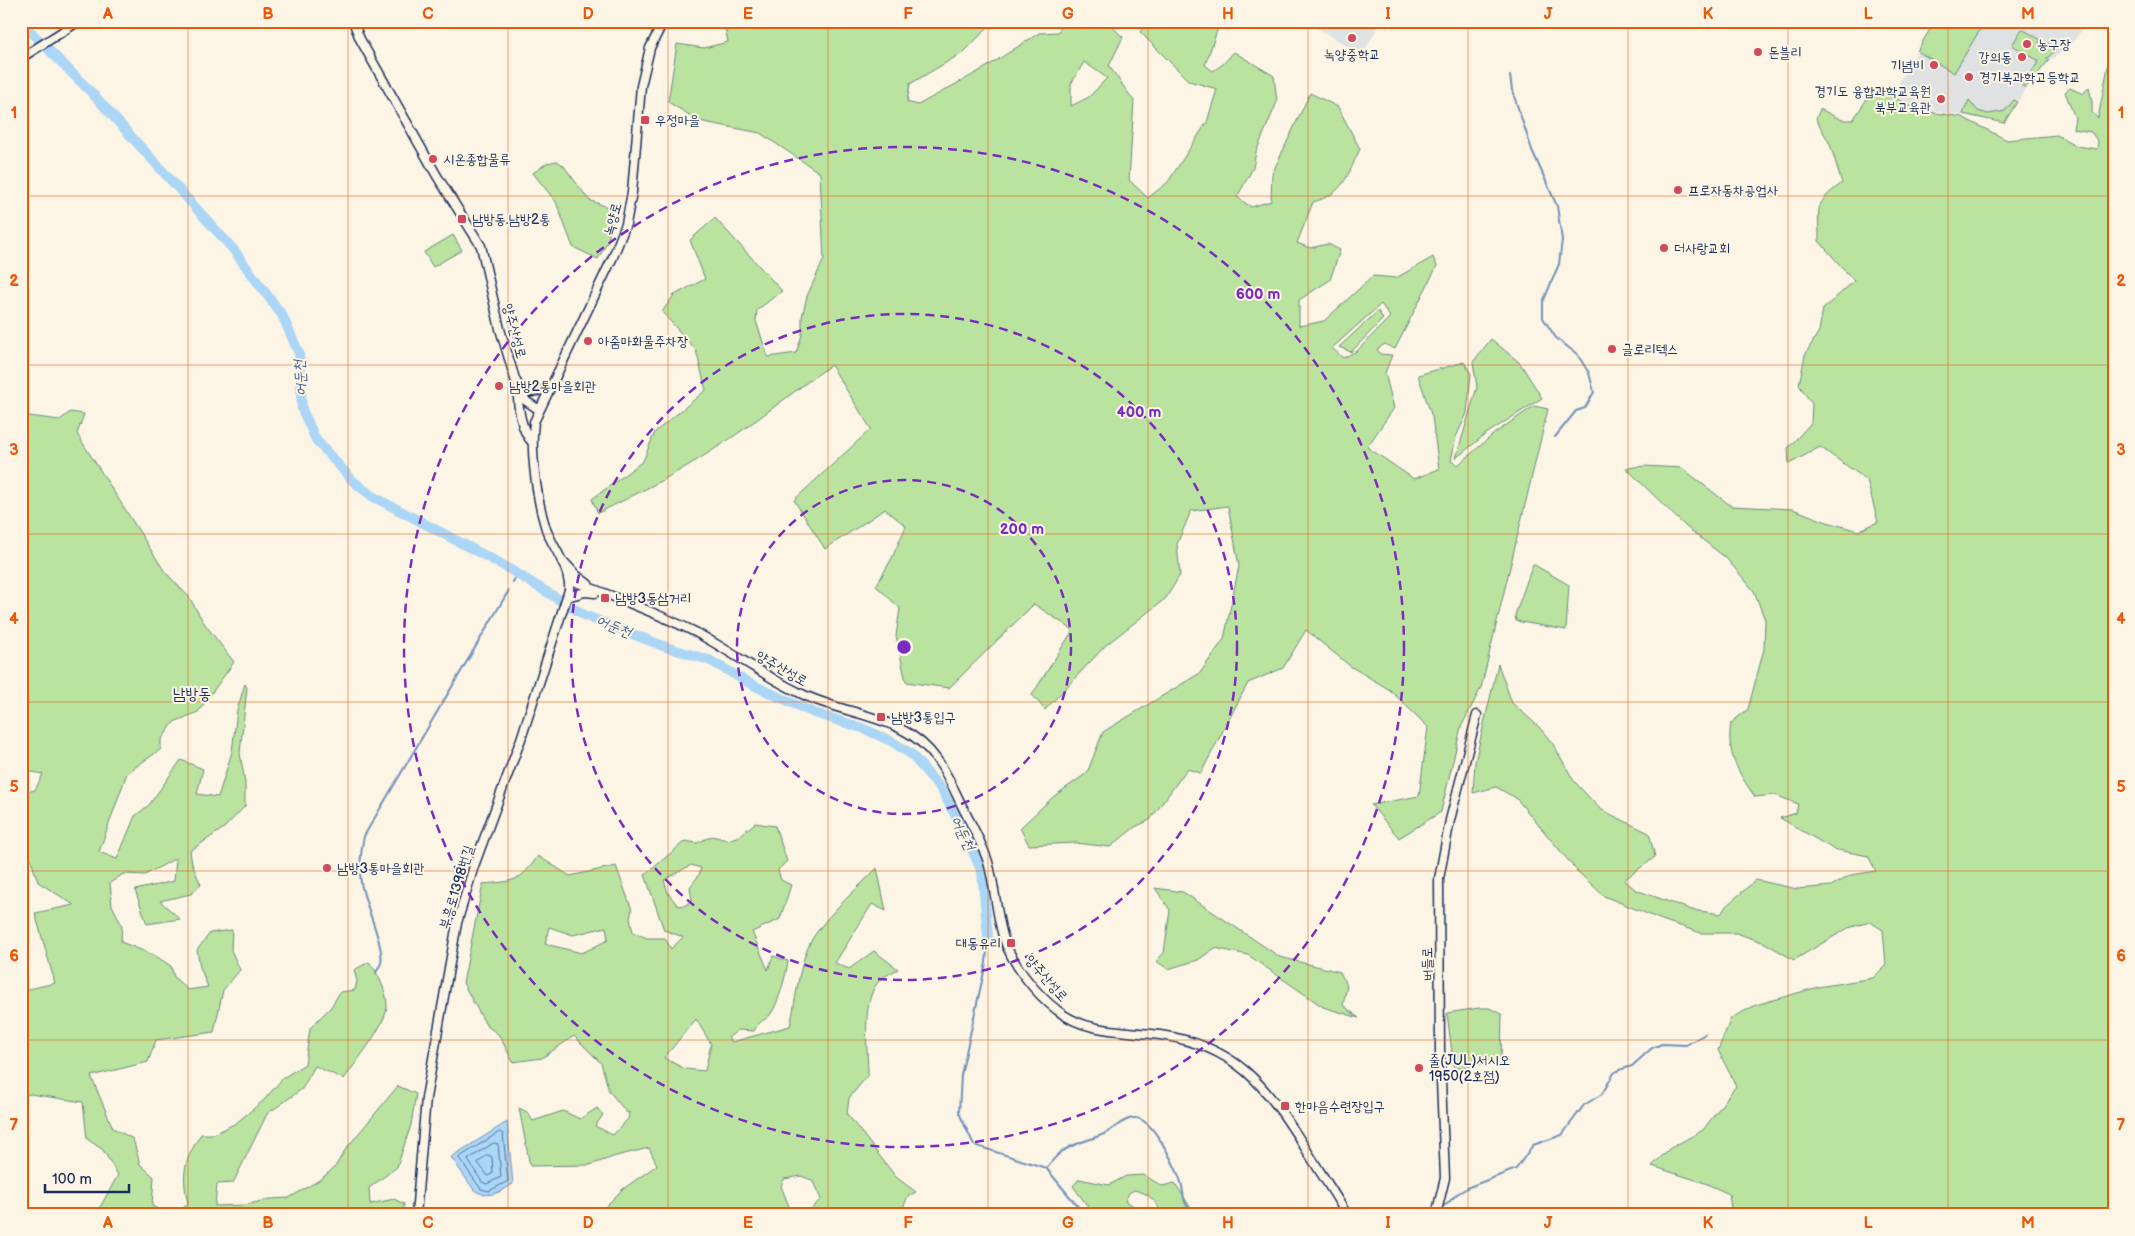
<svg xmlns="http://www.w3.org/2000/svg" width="2135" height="1236" font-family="'Balsamiq Sans','Poor Story',sans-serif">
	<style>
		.built { fill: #dfe1e3 }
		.green { fill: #bae39f; stroke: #6a897e; fill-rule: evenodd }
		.water { fill: #abd6f6; stroke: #7193b9 }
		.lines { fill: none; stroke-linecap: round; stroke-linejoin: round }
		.shore { stroke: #55729b; stroke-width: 1 }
		.stream { stroke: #7193b9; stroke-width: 2 }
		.river { stroke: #abd6f6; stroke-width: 10 }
		.tertiary-casing { stroke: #1b2f5e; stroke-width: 11 }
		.tertiary { stroke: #fcf5e5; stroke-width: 8 }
		.grid { fill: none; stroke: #e8590c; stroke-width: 1; stroke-opacity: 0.55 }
		.ring { fill: none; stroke: #7b2cbf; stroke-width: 2.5; stroke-dasharray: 9 6 }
		.poi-dot { fill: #d1495b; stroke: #fcf5e5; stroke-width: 2 }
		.labels { text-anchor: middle; stroke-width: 4; stroke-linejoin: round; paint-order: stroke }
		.poi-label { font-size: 14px; fill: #1b2f5e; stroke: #fcf5e5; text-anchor: start }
		.street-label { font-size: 14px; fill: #1b2f5e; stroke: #fcf5e5 }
		.water-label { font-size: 15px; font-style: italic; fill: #3f5984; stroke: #fcf5e5 }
		.quarter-label { font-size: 16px; fill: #1b2f5e; stroke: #fcf5e5 }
		.centre { fill: #7b2cbf; stroke: #fcf5e5; stroke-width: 2.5 }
		.ring-label { font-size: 15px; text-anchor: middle; font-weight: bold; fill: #7b2cbf; stroke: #fcf5e5; stroke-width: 4; stroke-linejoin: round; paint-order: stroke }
		.neatline { fill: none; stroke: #e8590c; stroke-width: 2 }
		.grid-label { font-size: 16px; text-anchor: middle; font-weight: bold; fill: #e8590c }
	</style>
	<rect width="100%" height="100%" fill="#fcf5e5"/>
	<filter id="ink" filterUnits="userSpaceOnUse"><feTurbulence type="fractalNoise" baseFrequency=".02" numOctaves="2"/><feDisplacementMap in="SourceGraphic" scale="10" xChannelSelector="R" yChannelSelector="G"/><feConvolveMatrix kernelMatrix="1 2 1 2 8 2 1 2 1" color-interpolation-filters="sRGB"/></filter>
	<g filter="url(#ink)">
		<path class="built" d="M 1305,21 L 1381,21 L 1362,55 Z
			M 1935,21 L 2077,21 L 2084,25 L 2072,45 L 2050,60 L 2026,88 L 2004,123 L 1916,107 L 1892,94 Z"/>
		<path class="green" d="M 727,21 L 994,21 L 964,52 L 910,84 L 907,102 L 918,105 L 985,68 L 1039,33 L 1058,32 L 1064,21 L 1106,21 L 1123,37 L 1109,66 L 1134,101 L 1129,180 L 1148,198 L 1168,182 L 1207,122 L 1217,89 L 1189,81 L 1140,32 L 1148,21 L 1211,21 L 1218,28 L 1205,65 L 1213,71 L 1223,64 L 1234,52 L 1274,76 L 1277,102 L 1256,152 L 1253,168 L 1237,197 L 1251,207 L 1271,201 L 1272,174 L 1310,93 L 1338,107 L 1360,149 C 1347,176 1344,194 1313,202 L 1297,243 L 1310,248 L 1328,244 L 1340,250 L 1330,280 L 1299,300 L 1299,326 L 1324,321 L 1373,276 L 1396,278 L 1433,257 L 1437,266 L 1395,349 L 1385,344 L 1377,349 L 1380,354 L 1392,355 L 1385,373 L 1394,408 L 1367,447 L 1414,479 L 1439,469 L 1432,417 L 1418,375 L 1464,362 L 1471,374 L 1467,413 L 1456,437 L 1451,461 L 1458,465 L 1495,433 L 1534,406 L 1548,409 L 1481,688 L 1461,727 L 1441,812 L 1399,838 L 1371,805 L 1419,796 L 1428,727 L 1390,690 L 1350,666 L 1306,630 L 1283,668 L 1248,683 L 1201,773 L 1187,769 L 1150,820 L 1135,827 L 1110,847 L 1076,843 L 1029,845 L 1020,828 L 1053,797 L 1087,773 L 1103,732 L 1200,673 L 1224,639 L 1239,566 L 1228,506 L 1191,511 L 1177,544 L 1180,575 L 1166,598 L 1106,645 L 1045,710 L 1032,695 L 1073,630 L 1034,604 L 949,688 L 906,682 L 896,636 L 900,608 L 876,586 L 892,558 L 906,526 L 885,509 L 825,549 L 794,500 L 871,429 L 831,365 C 791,393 754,424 713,450 C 676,474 637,494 598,513 L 592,499 L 643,461 L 655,432 L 706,390 L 696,350 L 662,312 L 674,295 L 705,279 L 690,240 L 715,218 L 782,291 L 757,310 L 756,321 L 768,357 L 796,353 L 802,335 L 802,317 L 807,296 L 824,259 L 820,173 L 760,133 L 699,121 L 668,102 L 677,44 L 704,48 L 728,42 L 724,23 ZM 1084,62 L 1107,78 L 1089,97 L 1071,106 L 1071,84 ZM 1381,304 L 1390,317 L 1357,351 L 1343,358 L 1332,348 Z
			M 1935,21 L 1985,21 L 1954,73 L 1917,51 Z
			M 2022,29 L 2041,40 L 2039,43 L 2043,46 L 2046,42 L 2057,49 L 2046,59 L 2049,60 L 2026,88 L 2022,86 L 2039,61 L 2012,45 Z
			M 2114,35 L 2114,1215 L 1724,1215 L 1731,1209 L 1729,1194 L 1705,1183 L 1652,1166 L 1669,1149 L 1703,1130 L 1736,1086 L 1718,1050 L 1731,1018 L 1756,1005 L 1818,987 L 1873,978 L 1886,965 L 1883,930 L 1870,922 L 1848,928 L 1794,960 L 1765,943 L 1736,933 L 1701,933 L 1662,920 L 1604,896 L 1577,871 L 1516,798 L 1496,787 L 1473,793 L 1475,762 L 1498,664 L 1512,703 L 1539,727 L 1553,744 L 1574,781 L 1600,809 L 1649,833 L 1655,857 L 1624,880 L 1636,890 L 1692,910 L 1721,914 L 1726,906 L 1756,880 L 1797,889 L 1831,886 L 1851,875 L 1876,871 L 1868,856 L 1833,849 L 1780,818 L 1796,813 L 1798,804 L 1775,795 L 1755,797 C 1738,772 1726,754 1731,723 L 1748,709 L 1764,649 L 1765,620 L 1754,591 L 1726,558 L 1685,526 L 1626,468 L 1644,466 L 1682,468 L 1731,506 L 1793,509 L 1824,521 L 1858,531 L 1878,522 L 1867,480 L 1820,447 L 1789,464 L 1788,448 L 1811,423 L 1812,404 L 1799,385 L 1805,355 L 1819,331 L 1823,309 L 1854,281 L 1819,241 C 1819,205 1813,205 1842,183 L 1830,144 L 1816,119 L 1820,109 L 1842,120 L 1853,120 L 1875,87 L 1918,110 L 1962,117 L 2007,140 L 2057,135 L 2077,146 L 2097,149 L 2098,142 L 2091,132 L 2073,129 L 2075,118 L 2065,92 L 2070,88 L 2083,94 L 2089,87 L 2092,101 L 2092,113 L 2098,118 Z
			M 1969,100 L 1978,111 L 1988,114 L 2005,111 L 2014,100 L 2017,102 L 2004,123 L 1963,114 Z
			M 557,161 L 563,165 L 589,200 L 610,208 L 609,239 L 598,259 L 573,247 L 556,202 L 533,173 L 547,163 Z
			M 453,235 L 462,250 L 433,267 L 424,252 Z
			M 1378,311 L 1383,319 L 1351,352 L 1339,347 Z
			M 1491,339 L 1520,363 L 1542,398 L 1486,434 L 1456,458 L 1477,387 L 1473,362 Z
			M 70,412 L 84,414 L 77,434 L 165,572 L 189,597 L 204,623 L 234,662 L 198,712 L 174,722 L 161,740 L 161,749 L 127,773 L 99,852 L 117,859 L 135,816 L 149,805 L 181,760 L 203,769 L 197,794 L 218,797 L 232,752 L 237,710 L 245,684 L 247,688 L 240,753 L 245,783 L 245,806 L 224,828 L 190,851 L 192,864 L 201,885 L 191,894 L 160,901 L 180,919 L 147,924 L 135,890 L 174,881 L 176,858 L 145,875 L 123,874 L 110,883 L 112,905 L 122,926 L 121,942 L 154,955 L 171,966 L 174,977 L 188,990 L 208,987 L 200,967 L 197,950 L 210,933 L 232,930 L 231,950 L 240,970 L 223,990 L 214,1032 L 156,1040 L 148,1062 L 91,1076 L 113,1128 L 133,1139 L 140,1164 L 154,1177 L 152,1206 L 170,1215 L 102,1215 L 99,1209 L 118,1175 L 103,1150 L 87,1139 L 83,1102 L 30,1094 L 21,1096 L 21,991 L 55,983 L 35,913 L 74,905 L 38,882 L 28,851 L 21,847 L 21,793 L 35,790 L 43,774 L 21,770 L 21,415 L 60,420 Z
			M 1533,564 L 1569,585 L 1566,630 L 1516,621 L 1515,615 Z
			M 755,823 L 775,826 L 787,861 L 778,870 L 781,880 L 791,885 L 780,919 L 752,932 L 768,970 L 773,956 L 788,961 C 786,975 779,1003 770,1015 C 764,1022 761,1018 754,1031 L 738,1030 L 728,1038 L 732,1042 L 790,1026 C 797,997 798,962 814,936 C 831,911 856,890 877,868 L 886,911 L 872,904 L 835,963 L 849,969 L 874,951 L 898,969 C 893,972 886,975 881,979 C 860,998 868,1049 868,1075 L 849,1098 L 847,1114 L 896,1177 L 916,1192 L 908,1196 L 900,1215 L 805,1215 L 821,1199 L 812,1180 L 801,1176 L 784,1179 L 781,1186 L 790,1209 L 784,1215 L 714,1215 L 712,1211 L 692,1215 L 600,1212 L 623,1189 L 657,1165 L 649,1148 L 616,1156 L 590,1165 L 530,1166 L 519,1108 L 527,1112 L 533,1121 L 563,1111 L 580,1119 L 597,1108 L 603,1115 L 595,1126 L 613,1135 L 628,1119 L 629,1112 L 627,1113 L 609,1091 L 601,1063 L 574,1036 L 542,1058 L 513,1062 L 499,1035 L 486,1025 L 463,983 L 483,884 C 514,881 519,883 538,856 L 570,876 L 616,866 L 632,910 L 630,918 L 633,932 L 647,938 L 665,938 L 671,949 L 683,937 L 664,930 L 645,875 L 685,841 L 697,843 L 712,836 L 728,840 L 739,836 ZM 691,865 L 701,868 L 699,875 L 690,887 L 692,900 L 686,905 L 678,906 L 668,893 L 664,880 ZM 549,927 L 573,935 L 606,927 L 608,940 L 582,953 L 545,944 ZM 696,1019 L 711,1044 L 705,1071 L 685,1069 L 664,1058 Z
			M 1155,888 L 1183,892 L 1280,957 L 1340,972 L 1347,986 L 1343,1005 L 1359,1018 L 1323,1007 L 1248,955 L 1215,948 L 1198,960 L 1168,969 L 1156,961 L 1164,953 L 1170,910 Z
			M 369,962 C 377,971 387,992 387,1005 C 387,1024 355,1063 344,1079 L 315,1066 L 302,1089 L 267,1114 L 233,1183 L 217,1184 L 215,1206 L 245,1205 L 270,1199 L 289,1198 L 321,1179 L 335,1167 L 345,1150 L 398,1086 L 416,1094 L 411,1125 L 397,1167 L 369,1188 L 370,1204 L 394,1199 L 404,1204 L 403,1215 L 174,1215 L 188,1204 C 181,1173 184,1161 201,1134 L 214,1134 L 236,1123 L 263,1101 L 283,1078 L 305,1064 L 310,1028 L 331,1007 L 340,992 L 355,990 L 357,981 L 354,970 Z
			M 1479,1008 L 1489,1008 L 1502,1014 L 1501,1060 L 1454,1069 L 1447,1013 Z
			M 1144,1175 L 1162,1186 L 1175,1183 L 1194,1213 L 1198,1215 L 1162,1214 C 1156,1201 1149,1193 1134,1190 L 1129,1193 L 1125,1201 L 1150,1215 L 1094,1215 L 1073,1186 L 1079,1179 L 1109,1185 L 1126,1176 Z"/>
		<path class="water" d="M 507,1122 L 513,1184 C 500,1192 488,1200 474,1190 L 451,1157 Z"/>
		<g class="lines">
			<path class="shore" d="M 500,1132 L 503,1134 L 508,1181 L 489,1191 L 481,1189 L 459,1158 Z
				M 494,1143 L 498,1144 L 501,1177 L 487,1184 L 482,1182 L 468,1160 Z
				M 488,1155 L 492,1157 L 493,1173 L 488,1176 L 478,1163 Z"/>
			<path class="stream" d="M 1510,76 L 1512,90 L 1532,150 L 1557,206 L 1562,240 L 1559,264 L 1543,302 L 1543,318 L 1556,338 L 1577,354 L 1589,373 L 1594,392 L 1585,408 L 1576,411 L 1555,437
				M 513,582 L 517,574
				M 988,937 L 986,963 L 961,1075 L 959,1113 L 974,1145 L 1046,1168 L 1085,1215
				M 376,973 C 377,970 380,966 381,963 C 385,947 364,902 361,883 C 359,870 361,849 364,836 L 509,590
				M 1046,1168 C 1050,1164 1054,1158 1059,1154 C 1070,1144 1090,1140 1104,1134 C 1114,1129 1122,1119 1134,1118 C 1152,1116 1174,1164 1180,1179 C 1186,1195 1179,1203 1197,1215
				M 1440,1208 L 1447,1204 L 1457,1194 L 1469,1187 L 1516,1169 L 1533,1145 L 1562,1135 L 1584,1105 L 1602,1094 L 1614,1073 L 1619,1070 L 1632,1066 L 1652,1048 L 1662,1044 L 1686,1045 L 1705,1034
				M 1427,1215 L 1434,1211"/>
			<path class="river" d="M 21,22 L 92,93 L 233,249 L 282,315 L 299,353 L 302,409 L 316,440 L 353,481 L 372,496 L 501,564 L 586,616 L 666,647 L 709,660 L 753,685 L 814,713 L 862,728 L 891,741 L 911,754 L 941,789 L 964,832 L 982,872 L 988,937"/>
			<defs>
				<path id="tertiary" d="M 353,21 L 360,39 L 437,176 L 481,246 L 500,329 L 515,379 L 526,401 L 538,409
					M 21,58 L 79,21
					M 518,389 C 517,404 521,431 532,442
					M 518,389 C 530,394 538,392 549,387
					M 565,563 L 576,575 L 588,584
					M 568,579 C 611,596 656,612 697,633 C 732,652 764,676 800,693 C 847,717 905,713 938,761 C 948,775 955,792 963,808 C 972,826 982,843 988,862 C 995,886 996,912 1003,936 C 1011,963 1035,993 1057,1010 C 1086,1034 1125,1030 1160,1035 C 1237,1046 1265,1085 1304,1146 C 1318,1169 1333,1191 1347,1215
					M 567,597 L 585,592 L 595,593
					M 416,1215 L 426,1098 L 457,923 L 474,866 L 521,739 L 569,590 C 571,569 553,548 546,529 C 537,501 530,451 534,422 L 613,257 L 626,224 L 632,192 L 641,86 L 650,48 L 663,22
					M 1436,1215 L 1445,1178 L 1440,1056 L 1439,879 L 1450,820 L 1477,715"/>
			</defs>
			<use href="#tertiary" class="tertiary-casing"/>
			<use href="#tertiary" class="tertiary"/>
		</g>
	</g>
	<path class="grid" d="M 188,21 L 188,1215M 348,21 L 348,1215M 508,21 L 508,1215M 668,21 L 668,1215M 828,21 L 828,1215M 988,21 L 988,1215M 1148,21 L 1148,1215M 1308,21 L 1308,1215M 1468,21 L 1468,1215M 1628,21 L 1628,1215M 1788,21 L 1788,1215M 1948,21 L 1948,1215M 21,196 L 2114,196M 21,365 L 2114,365M 21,534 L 2114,534M 21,702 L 2114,702M 21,871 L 2114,871M 21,1040 L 2114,1040"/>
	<g class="ring">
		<circle cx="904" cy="647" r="167"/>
		<circle cx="904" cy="647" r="333"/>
		<circle cx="904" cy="647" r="500"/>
	</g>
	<g class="poi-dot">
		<circle cx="1352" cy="38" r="5"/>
		<circle cx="2027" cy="44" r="5"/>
		<circle cx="1758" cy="52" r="5"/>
		<circle cx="2022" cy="57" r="5"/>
		<circle cx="1934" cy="65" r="5"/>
		<circle cx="1969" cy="77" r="5"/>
		<circle cx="1941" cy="99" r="5"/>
		<rect x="640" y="115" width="10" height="10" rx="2.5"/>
		<circle cx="433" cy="159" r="5"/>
		<circle cx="1678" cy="190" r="5"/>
		<rect x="457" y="214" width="10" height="10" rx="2.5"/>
		<circle cx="1664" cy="248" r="5"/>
		<circle cx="588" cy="341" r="5"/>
		<circle cx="1612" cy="349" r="5"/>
		<circle cx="499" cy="386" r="5"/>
		<rect x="600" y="593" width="10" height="10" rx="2.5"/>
		<rect x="876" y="712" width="10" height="10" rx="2.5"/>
		<circle cx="327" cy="868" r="5"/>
		<rect x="1006" y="938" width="10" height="10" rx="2.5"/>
		<circle cx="1419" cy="1068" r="5"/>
		<rect x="1280" y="1101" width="10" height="10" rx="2.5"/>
	</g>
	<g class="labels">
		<g class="poi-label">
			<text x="2037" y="49">농구장</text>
			<text x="1768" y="57">돈블리</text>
			<text x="1352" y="59" text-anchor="middle">녹양중학교</text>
			<text x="2012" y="62" text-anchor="end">강의동</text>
			<text x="1924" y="70" text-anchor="end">기념비</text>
			<text x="1979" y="82">경기북과학고등학교</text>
			<text x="1931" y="96" text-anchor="end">경기도 융합과학교육원<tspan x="1931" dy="16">북부교육관</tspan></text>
			<text x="655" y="125">우정마을</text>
			<text x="443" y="164">시온종합물류</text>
			<text x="1688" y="195">프로자동차공업사</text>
			<text x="472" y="224">남방동.남방2통</text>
			<text x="1674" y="253">더사랑교회</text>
			<text x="598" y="346">아줌마화물주차장</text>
			<text x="1622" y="354">글로리텍스</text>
			<text x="509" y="391">남방2통마을회관</text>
			<text x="615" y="603">남방3동삼거리</text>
			<text x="891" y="722">남방3통입구</text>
			<text x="337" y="873">남방3통마을회관</text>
			<text x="1001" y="948" text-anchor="end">대동유리</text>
			<text x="1429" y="1065">줄(JUL)서시오<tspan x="1429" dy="16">1950(2호점)</tspan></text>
			<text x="1295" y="1111">한마음수련장입구</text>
		</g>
		<g class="street-label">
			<text transform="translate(612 219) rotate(-74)" y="5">녹양로</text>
			<text transform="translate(515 331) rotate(75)" y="5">양주산성로</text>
			<text transform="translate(782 668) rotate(30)" y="5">양주산성로</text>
			<text transform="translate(456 887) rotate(-73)" y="5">부흥로1398번길</text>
			<text transform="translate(1427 964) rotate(-91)" y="5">버들로</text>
			<text transform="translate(1047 978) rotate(49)" y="5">양주산성로</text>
		</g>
		<g class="water-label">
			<text transform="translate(300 378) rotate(-94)" y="5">어둔천</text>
			<text transform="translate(614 626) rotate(22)" y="5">어둔천</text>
			<text transform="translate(963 833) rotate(64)" y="5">어둔천</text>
		</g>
		<g class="quarter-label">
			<text x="192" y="699">남방동</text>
		</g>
	</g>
	<circle cx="904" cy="647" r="8" class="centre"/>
	<g class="ring-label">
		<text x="1258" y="299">600 m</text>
		<text x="1139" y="417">400 m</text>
		<text x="1022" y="534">200 m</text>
	</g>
	<rect width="2135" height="1236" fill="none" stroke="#fcf5e5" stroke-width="55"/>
	<path d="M45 1184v8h84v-8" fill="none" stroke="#1b2f5e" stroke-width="2.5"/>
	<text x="52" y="1184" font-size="15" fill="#1b2f5e" stroke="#fcf5e5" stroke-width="4" paint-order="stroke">100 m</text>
	<rect x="28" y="28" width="2080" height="1180" class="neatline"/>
	<g class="grid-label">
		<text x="108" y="19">A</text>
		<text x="268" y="19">B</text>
		<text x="428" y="19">C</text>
		<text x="588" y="19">D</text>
		<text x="748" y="19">E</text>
		<text x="908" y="19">F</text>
		<text x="1068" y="19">G</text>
		<text x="1228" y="19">H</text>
		<text x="1388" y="19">I</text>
		<text x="1548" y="19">J</text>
		<text x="1708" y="19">K</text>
		<text x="1868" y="19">L</text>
		<text x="2028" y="19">M</text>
		<text x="14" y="118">1</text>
		<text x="2121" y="118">1</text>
		<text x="14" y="286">2</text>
		<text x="2121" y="286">2</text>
		<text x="14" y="455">3</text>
		<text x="2121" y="455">3</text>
		<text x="14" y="624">4</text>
		<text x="2121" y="624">4</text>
		<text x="14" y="792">5</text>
		<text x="2121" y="792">5</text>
		<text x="14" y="961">6</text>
		<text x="2121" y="961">6</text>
		<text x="14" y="1130">7</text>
		<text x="2121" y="1130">7</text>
		<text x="108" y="1228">A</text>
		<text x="268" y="1228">B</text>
		<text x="428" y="1228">C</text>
		<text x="588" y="1228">D</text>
		<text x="748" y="1228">E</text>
		<text x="908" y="1228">F</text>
		<text x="1068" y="1228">G</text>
		<text x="1228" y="1228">H</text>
		<text x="1388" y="1228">I</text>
		<text x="1548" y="1228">J</text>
		<text x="1708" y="1228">K</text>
		<text x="1868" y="1228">L</text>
		<text x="2028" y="1228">M</text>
	</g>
</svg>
